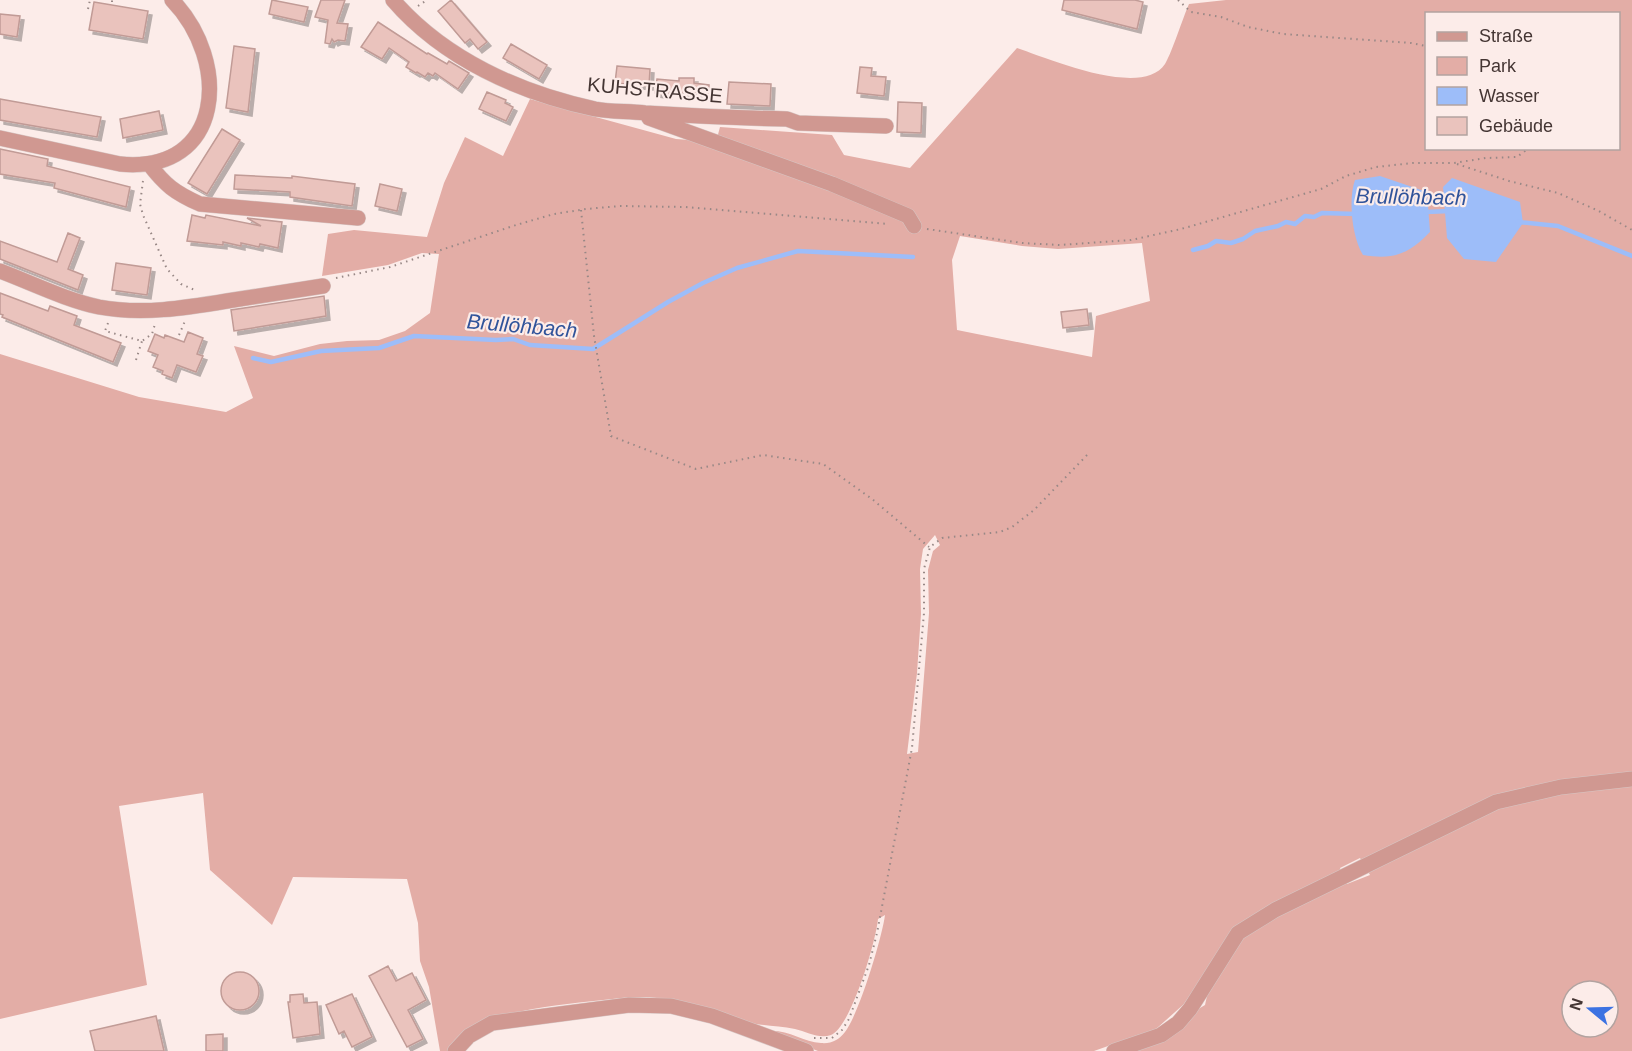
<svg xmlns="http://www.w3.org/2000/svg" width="1632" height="1051" font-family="Arial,sans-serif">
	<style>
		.green { fill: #e3ada6; fill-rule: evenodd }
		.water { fill: #9dbdf9 }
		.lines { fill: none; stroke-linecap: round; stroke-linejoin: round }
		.stream { stroke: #9dbdf9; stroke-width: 4.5 }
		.building { fill: #eac3bd; stroke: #c19b96; stroke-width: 1.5; filter: url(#shadow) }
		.minor-casing { stroke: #d7c7c5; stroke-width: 16 }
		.path { stroke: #988886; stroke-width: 2; stroke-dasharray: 1.5 4.5; stroke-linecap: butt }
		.minor { stroke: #d09891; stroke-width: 15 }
		.labels { text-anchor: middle; stroke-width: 4.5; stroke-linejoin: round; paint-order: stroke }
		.street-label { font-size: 20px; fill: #443533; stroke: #fcece9 }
		.water-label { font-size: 21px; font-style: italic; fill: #30539a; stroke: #fcece9 }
	</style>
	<defs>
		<filter id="shadow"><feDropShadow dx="4" dy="4" stdDeviation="0" flood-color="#0004"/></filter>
	</defs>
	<rect width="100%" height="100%" fill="#fcece9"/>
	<path class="green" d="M 1226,0 L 1632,0 L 1632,1051 L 1129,1051 L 1205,1005 L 1209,987 L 1201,979 L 1184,1004 L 1156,1029 L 1094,1051 L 818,1051 L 768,1031 C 787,1029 803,1042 821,1043 C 831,1044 839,1040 845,1032 C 859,1014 882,938 885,915 L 878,919 C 876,941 851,1027 831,1035 C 819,1039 807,1032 795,1029 C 780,1026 765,1026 750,1023 C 720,1018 692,1004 662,999 C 643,995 622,998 603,1000 C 558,1005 509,1009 469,1029 C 460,1033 451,1043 447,1051 L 440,1051 L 429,987 L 420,961 L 418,923 L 407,879 L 293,877 L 272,925 L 210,870 L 203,793 L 119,806 L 147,985 L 0,1019 L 0,354 L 139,397 L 226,412 L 253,398 L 234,346 L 274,356 L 320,344 L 347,341 L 379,340 L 405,331 L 430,313 L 439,254 L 422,253 L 388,265 L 322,276 L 328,234 L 354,230 L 427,237 L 444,183 L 465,137 L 503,156 L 530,99 L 676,139 L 716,142 L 720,127 L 832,135 L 844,155 L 910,168 L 1017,48 C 1047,58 1142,99 1165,64 C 1173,50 1182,20 1189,4 ZM 1426,14 L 1618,14 L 1618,148 L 1426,148 ZM 960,236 L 1022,246 L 1058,249 L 1142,243 L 1150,301 L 1096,316 L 1092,357 L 957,330 L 952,260 ZM 935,535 L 940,545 L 933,551 L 928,570 L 929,613 L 918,752 L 907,754 L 917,673 L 921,614 L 920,569 L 923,549 ZM 1360,858 L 1370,875 L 1347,884 L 1340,868 ZM 1572,991 L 1608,991 L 1608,1027 L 1572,1027 Z"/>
	<path class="water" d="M 1380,176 L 1427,192 L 1430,232 C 1409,254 1394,260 1363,255 C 1352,238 1348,199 1355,180 Z
		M 1452,178 L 1520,202 L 1523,223 L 1496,262 L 1464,259 L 1447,238 L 1443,187 Z"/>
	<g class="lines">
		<path class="stream" d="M 1426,212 L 1450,211
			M 1518,222 L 1558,226 L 1632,256
			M 1193,250 L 1208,246 L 1216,241 L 1231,243 L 1243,239 L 1255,231 L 1278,226 L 1286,222 L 1295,224 L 1305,216 L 1314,217 L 1322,213 L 1357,214
			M 253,358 L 271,362 L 321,351 L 379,348 L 414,336 L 496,340 L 513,339 L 530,345 L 593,349 L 668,302 L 703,283 L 737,268 L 798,251 L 913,257"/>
	</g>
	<path class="building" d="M 272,0 L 308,7 L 304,22 L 269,14 Z
		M 321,0 L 345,0 L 337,23 L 348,24 L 345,41 L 338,40 L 334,42 L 332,39 L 330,44 L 325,43 L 328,20 L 315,17 Z
		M 451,0 L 487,42 L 478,49 L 470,39 L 465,43 L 438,11 Z
		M 1064,0 L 1135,0 L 1143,2 L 1137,29 L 1062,10 Z
		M 94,2 L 148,11 L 143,39 L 89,30 Z
		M 0,14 L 20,16 L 17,37 L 0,34 Z
		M 378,22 L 427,54 L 428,53 L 447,64 L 449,61 L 469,73 L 458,89 L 435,73 L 433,76 L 428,73 L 425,77 L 417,72 L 416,73 L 406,67 L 409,62 L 389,48 L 382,59 L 361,47 Z
		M 511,44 L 547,65 L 539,79 L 503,58 Z
		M 234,46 L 255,49 L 248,112 L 226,108 Z
		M 617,66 L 650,69 L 649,86 L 615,83 Z
		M 860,67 L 872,68 L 871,76 L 886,77 L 884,96 L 857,93 Z
		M 679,78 L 694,78 L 694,83 L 709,85 L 709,93 L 668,92 L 668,95 L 655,93 L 657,79 L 679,81 Z
		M 729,82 L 771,84 L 770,106 L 727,104 Z
		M 487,92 L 506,100 L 505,103 L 513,107 L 506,121 L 479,109 Z
		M 0,99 L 101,117 L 97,137 L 0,120 Z
		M 898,102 L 922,103 L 921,133 L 897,132 Z
		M 159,111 L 163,130 L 123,138 L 120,119 Z
		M 222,129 L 240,140 L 207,194 L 188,183 Z
		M 0,149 L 48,159 L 47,166 L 130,187 L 126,207 L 54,188 L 55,183 L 0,174 Z
		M 235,175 L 292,178 L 292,176 L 355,184 L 352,206 L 290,197 L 290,192 L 234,189 Z
		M 380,184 L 402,189 L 397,211 L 375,206 Z
		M 192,215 L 205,218 L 206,215 L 261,226 L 247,218 L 282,222 L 278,248 L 260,244 L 259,247 L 241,243 L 241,246 L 223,242 L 223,245 L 187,241 Z
		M 68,233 L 80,238 L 68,269 L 83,275 L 78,290 L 0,259 L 0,241 L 57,262 Z
		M 116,263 L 151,268 L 147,295 L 112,290 Z
		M 0,293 L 48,311 L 50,306 L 77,316 L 74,325 L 121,343 L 113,362 L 2,317 L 3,315 L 0,314 Z
		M 324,296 L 326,316 L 234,331 L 231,310 Z
		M 1087,309 L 1089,325 L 1063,328 L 1061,312 Z
		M 188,332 L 203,338 L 197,354 L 203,356 L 196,372 L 177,365 L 172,378 L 162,374 L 163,371 L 153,367 L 158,355 L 148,351 L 155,334 L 164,338 L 165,335 L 184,342 Z
		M 388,966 L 396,981 L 412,973 L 426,1000 L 408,1010 L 423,1039 L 407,1047 L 369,976 Z
		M221 991a19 19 0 1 1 38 0a19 19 0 1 1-38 0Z
		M 303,994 L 304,1003 L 317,1002 L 320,1034 L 293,1038 L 288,1002 L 290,1002 L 290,995 Z
		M 352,994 L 372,1037 L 352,1047 L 344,1031 L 339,1034 L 326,1005 Z
		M 156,1016 L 164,1051 L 95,1051 L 90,1031 Z
		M 223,1034 L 223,1051 L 206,1051 L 206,1035 Z"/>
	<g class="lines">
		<defs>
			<path id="minor" d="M 393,0 C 444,59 520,93 595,109 C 611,112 629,111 645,113 C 693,116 740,118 787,119 L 798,123 L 886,126
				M 649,118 L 832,184 L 908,216 L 914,226
				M 0,138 L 120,164 C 225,174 231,61 172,0
				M 149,164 C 165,185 175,193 200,204 L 358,218
				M 0,271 C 32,283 66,300 99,307 C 142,315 185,308 227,301 C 259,296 291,291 323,286
				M 455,1051 L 469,1036 L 492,1023 L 629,1005 L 671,1006 L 712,1016 L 806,1051
				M 1114,1051 L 1161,1035 L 1178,1023 L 1190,1009 L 1238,933 L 1275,910 L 1496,802 L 1561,787 L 1632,779"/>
		</defs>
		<use href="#minor" class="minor-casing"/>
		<path class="path" d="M 1178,0 L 1191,12 L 1221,17 L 1248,27 L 1283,34 L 1411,43 L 1426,46
			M 112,2 L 112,0
			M 418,6 L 427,0
			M 88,9 L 90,0
			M 1457,164 L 1509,181 L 1558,193 L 1599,211 L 1632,230
			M 143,181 L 140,204 L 143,215 L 167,269 L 181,284 L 197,291
			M 581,210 L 594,336 L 611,436 L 696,469 L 763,455 L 823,464 L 872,499 L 929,547
			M 927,229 L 1022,243 L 1060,245 L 1131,240 L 1181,229 L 1321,189 L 1346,176 L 1376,167 L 1413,163 L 1454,163 L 1486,158 L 1517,157 L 1529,148
			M 336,278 L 390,267 L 516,225 L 554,214 L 586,209 L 620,206 L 685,207 L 889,224
			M 108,323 L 105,331 L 142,341 L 152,334 L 155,324
			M 179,335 L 185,321
			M 136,360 L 142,341
			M 814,1038 L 832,1038 L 842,1030 L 849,1019 L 869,965 L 877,933 L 912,748 L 924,613 L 924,569 L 930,547 L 942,538 L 1000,532 L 1012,527 L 1034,510 L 1089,453"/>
		<use href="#minor" class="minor"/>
	</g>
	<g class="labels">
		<g class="street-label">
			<text transform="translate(655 90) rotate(5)" y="7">KUHSTRASSE</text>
		</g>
		<g class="water-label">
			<text transform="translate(1411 197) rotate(1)" y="7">Brullöhbach</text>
			<text transform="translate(522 326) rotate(5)" y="7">Brullöhbach</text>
		</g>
	</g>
	<rect x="1425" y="12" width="195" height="138" fill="#fcece9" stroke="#b2a3a0" stroke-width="1.5"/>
	<rect x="1437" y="32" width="30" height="9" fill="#d09891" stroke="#b2a3a0" stroke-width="1.5"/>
	<text x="1479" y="42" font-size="18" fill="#443533">Straße</text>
	<rect x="1437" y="57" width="30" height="18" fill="#e3ada6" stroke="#b2a3a0" stroke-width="1.5"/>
	<text x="1479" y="72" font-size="18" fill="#443533">Park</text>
	<rect x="1437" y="87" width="30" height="18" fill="#9dbdf9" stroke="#b2a3a0" stroke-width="1.5"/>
	<text x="1479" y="102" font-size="18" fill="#443533">Wasser</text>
	<rect x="1437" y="117" width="30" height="18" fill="#eac3bd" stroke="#b2a3a0" stroke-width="1.5"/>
	<text x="1479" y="132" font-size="18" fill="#443533">Gebäude</text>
	<g transform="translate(1590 1009) rotate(289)"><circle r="28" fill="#fcece9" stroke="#b2a3a0" stroke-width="1.5"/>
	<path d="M0-4.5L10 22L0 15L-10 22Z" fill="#3c72e2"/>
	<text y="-9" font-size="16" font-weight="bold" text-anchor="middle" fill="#443533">N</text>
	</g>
</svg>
